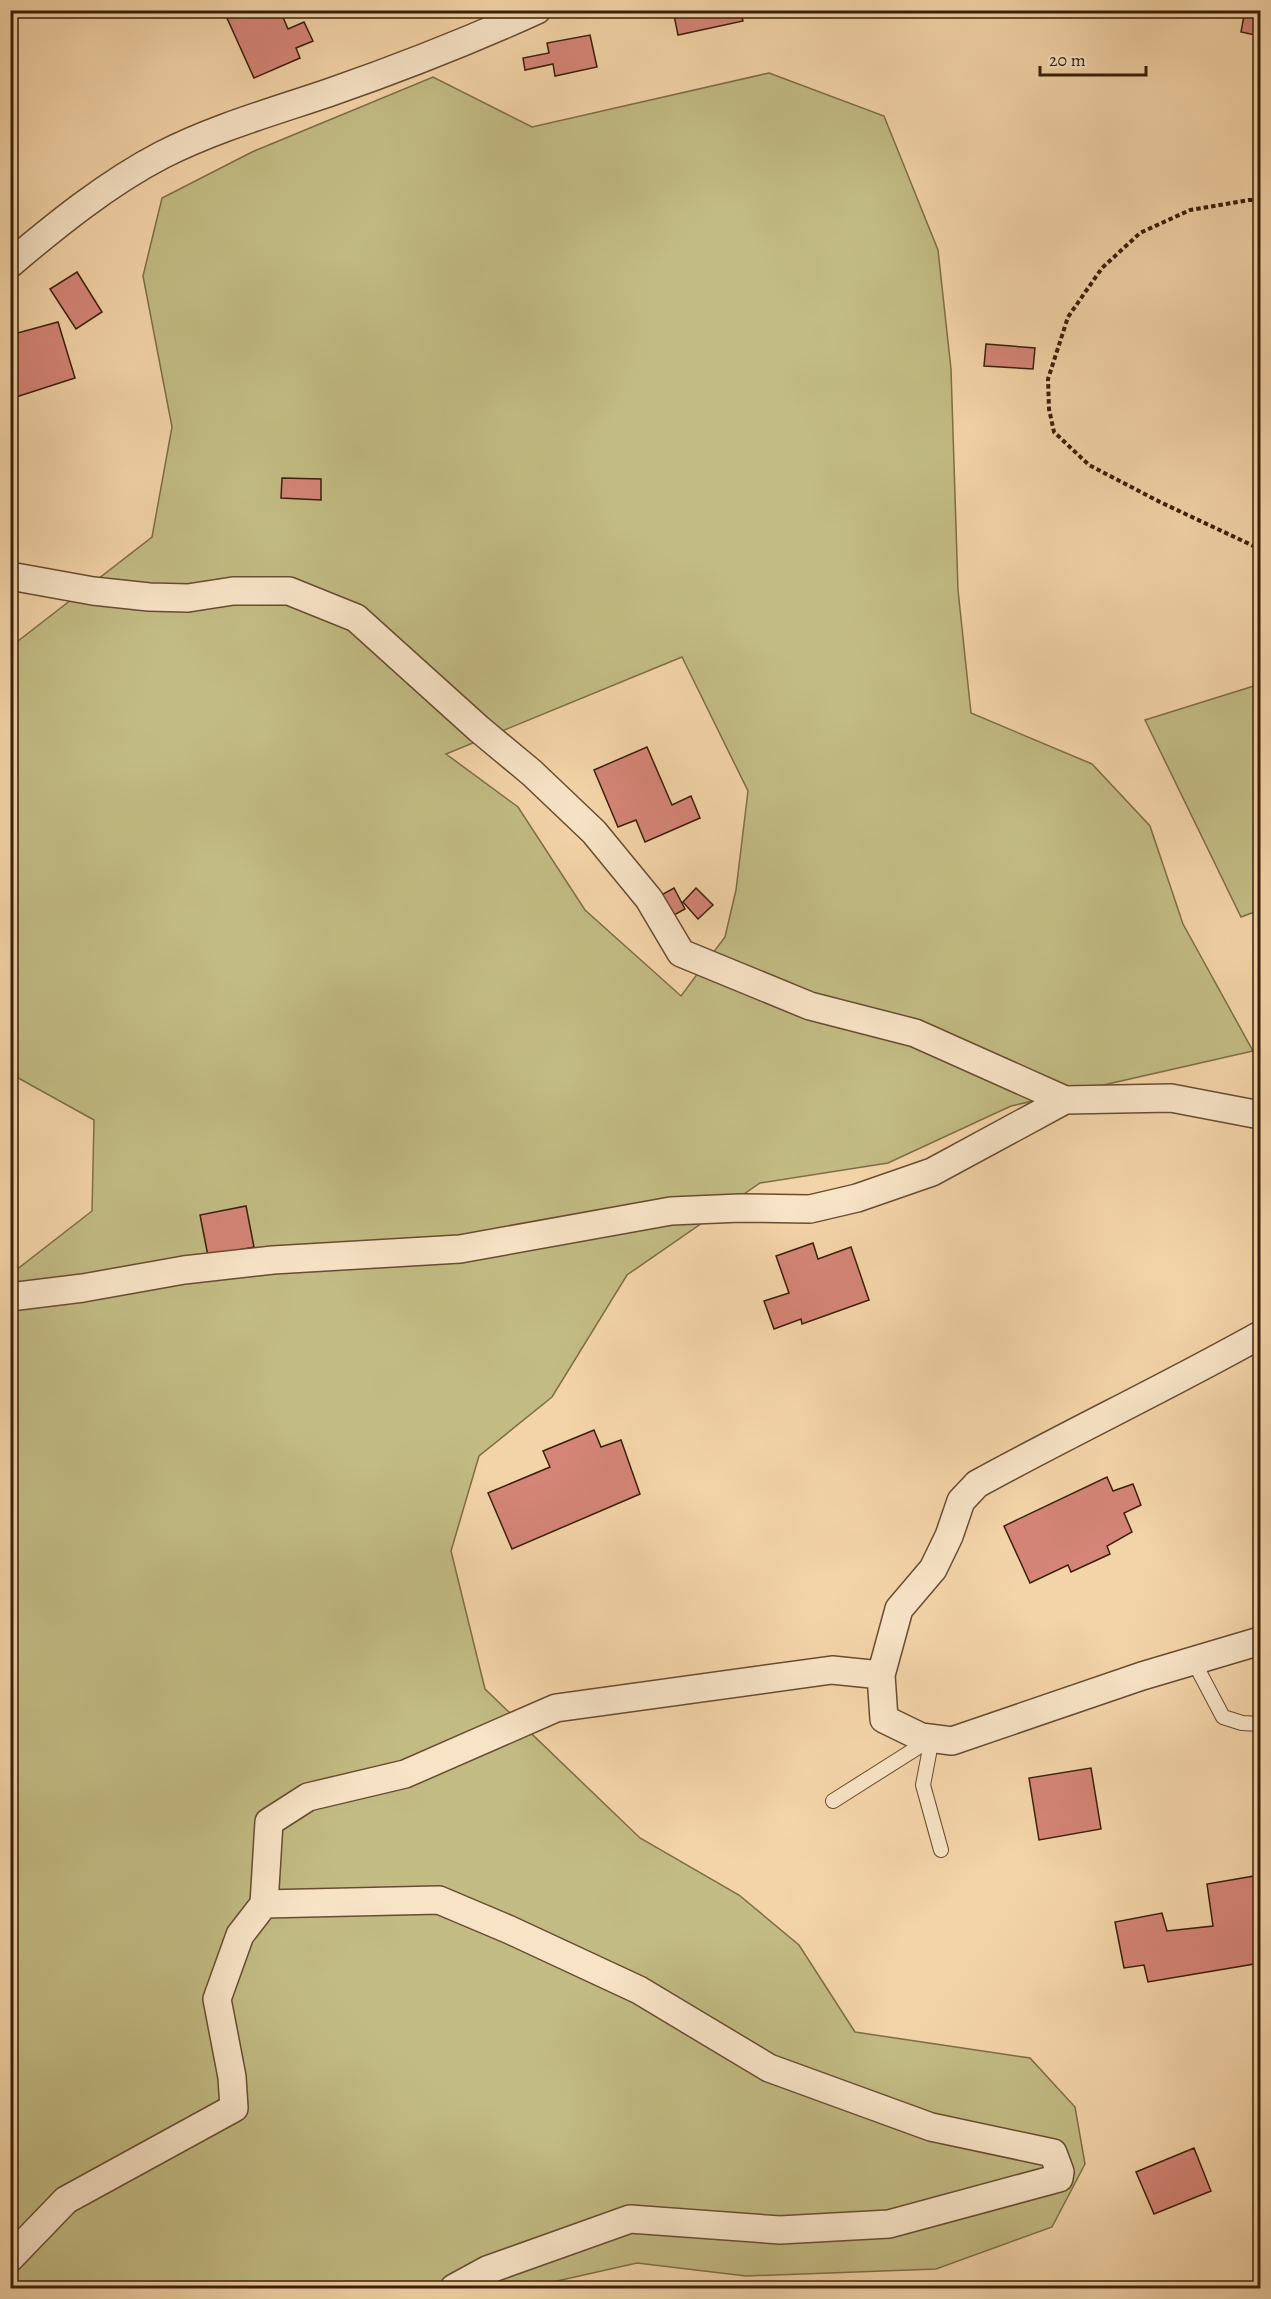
<svg xmlns="http://www.w3.org/2000/svg" width="1271" height="2299" font-family="Alegreya,serif">
	<style>
		.green { fill: #c2bb83; stroke: #7e6d46; stroke-width: 1.5; fill-rule: evenodd }
		.building { fill: #d58577; stroke: #3a1f09; stroke-width: 1.5 }
		.lines { fill: none; stroke-linecap: round; stroke-linejoin: round }
		.lane-casing { stroke: #684c31; stroke-width: 16 }
		.street-casing { stroke: #684c31; stroke-width: 30 }
		.path { stroke: #3a1f09; stroke-width: 4; stroke-dasharray: 4.5 3; stroke-linecap: butt }
		.lane { stroke: #f7e3c6; stroke-width: 14 }
		.street { stroke: #f7e3c6; stroke-width: 27 }
	</style>
	<rect width="100%" height="100%" fill="#f3d4a8"/>
	<filter id="stains"><feTurbulence type="fractalNoise" baseFrequency=".00333" numOctaves="4"/><feColorMatrix values="0 0 0 0 .2 0 0 0 0 .09 0 0 0 0 .02 0 0 0 .5 -.17"/></filter>
	<radialGradient id="worn" r=".72"><stop offset=".6" stop-color="#630" stop-opacity="0"/><stop offset="1" stop-color="#630" stop-opacity=".3"/></radialGradient>
	<path class="green" d="M 769,73 L 884,116 L 938,250 L 951,369 L 958,590 L 971,713 L 1092,764 L 1150,826 L 1183,924 L 1253,1051 L 1011,1106 L 888,1163 L 760,1183 L 627,1275 L 552,1397 L 479,1456 L 451,1551 L 485,1689 L 640,1838 L 739,1895 L 799,1945 L 855,2032 L 1030,2058 L 1075,2107 L 1085,2164 L 1052,2227 L 936,2269 L 746,2276 L 637,2263 L 526,2288 L 11,2288 L 11,1274 L 92,1211 L 94,1120 L 11,1074 L 10,640 L 18,641 L 152,537 L 172,427 L 143,276 L 162,198 L 252,152 L 433,77 L 532,127 ZM 682,657 L 748,791 L 736,890 L 725,937 L 681,996 L 585,910 L 518,807 L 446,754 Z
		M 1260,684 L 1260,910 L 1241,917 L 1145,720 Z"/>
	<path class="building" d="M 244,10 L 280,10 L 288,29 L 304,22 L 313,41 L 296,48 L 300,58 L 254,78 L 227,18 Z
		M 673,10 L 740,10 L 743,21 L 678,35 Z
		M 1245,10 L 1260,10 L 1260,36 L 1241,32 Z
		M 590,35 L 597,67 L 555,76 L 553,64 L 525,70 L 523,58 L 549,53 L 547,43 Z
		M 77,272 L 102,312 L 76,329 L 50,289 Z
		M 58,322 L 75,378 L 16,397 L 10,377 L 10,335 Z
		M 986,344 L 1035,348 L 1033,369 L 984,366 Z
		M 282,478 L 321,479 L 321,500 L 281,498 Z
		M 647,747 L 672,805 L 691,796 L 700,818 L 645,842 L 636,820 L 618,827 L 594,770 Z
		M 674,888 L 685,909 L 665,920 L 654,899 Z
		M 696,888 L 713,905 L 698,919 L 683,902 Z
		M 246,1206 L 254,1247 L 208,1256 L 200,1215 Z
		M 813,1243 L 818,1259 L 851,1247 L 869,1300 L 802,1324 L 801,1319 L 774,1329 L 764,1301 L 789,1293 L 776,1256 Z
		M 594,1430 L 601,1447 L 621,1440 L 640,1494 L 512,1549 L 488,1493 L 550,1467 L 543,1451 Z
		M 1107,1477 L 1113,1491 L 1133,1484 L 1141,1505 L 1124,1513 L 1132,1532 L 1107,1546 L 1110,1554 L 1071,1572 L 1068,1565 L 1030,1583 L 1004,1526 Z
		M 1091,1768 L 1101,1829 L 1039,1840 L 1029,1778 Z
		M 1260,1875 L 1260,1963 L 1148,1982 L 1144,1965 L 1124,1968 L 1115,1922 L 1162,1913 L 1167,1931 L 1213,1926 L 1207,1884 Z
		M 1194,2148 L 1211,2191 L 1154,2214 L 1136,2172 Z"/>
	<g class="lines">
		<defs>
			<path id="lane" d="M 1194,1662 L 1223,1717 L 1242,1723 L 1260,1724
				M 932,1738 L 923,1785 L 941,1850
				M 833,1801 L 931,1739"/>
			<path id="street" d="M 10,264 C 56,225 108,183 162,155 C 215,128 272,112 328,93 C 397,69 471,40 537,10
				M 10,576 L 93,591 L 149,597 L 188,598 L 233,591 L 289,591 L 356,618 L 479,729 L 532,773 L 594,832 L 649,899 L 681,953 L 810,1006 L 915,1033 L 1065,1100 L 1171,1098 L 1260,1115
				M 10,1297 L 83,1288 L 184,1270 L 273,1260 L 460,1249 L 671,1211 L 740,1208 L 810,1209 L 857,1198 L 932,1172 L 1065,1100
				M 1260,1335 C 1167,1387 1070,1433 977,1484 L 961,1501 L 949,1536 L 933,1569 L 899,1609 L 881,1675 L 884,1719 L 921,1737 L 952,1741 L 1142,1676 L 1260,1641
				M 264,1904 L 439,1900 L 510,1930 L 639,1990 L 769,2068 L 931,2127 L 1053,2153 L 1060,2172 L 1059,2178 L 889,2224 L 780,2230 L 630,2219 L 487,2270 L 454,2288
				M 10,2258 L 66,2200 L 234,2108 L 232,2077 L 217,1999 L 240,1935 L 264,1904 L 269,1822 L 308,1797 L 405,1774 L 556,1708 L 832,1670 L 881,1675"/>
		</defs>
		<use href="#lane" class="lane-casing"/>
		<use href="#street" class="street-casing"/>
		<path class="path" d="M 1260,200 L 1249,200 L 1190,210 L 1140,233 L 1102,268 L 1068,317 L 1048,379 L 1049,409 L 1054,432 L 1089,465 L 1160,502 L 1260,549"/>
		<use href="#lane" class="lane"/>
		<use href="#street" class="street"/>
	</g>
	<rect width="1271" height="2299" fill="none" stroke="#f3d4a8" stroke-width="36"/>
	<rect x="12" y="12" width="1247" height="2275" fill="none" stroke="#3a1f09" stroke-width="3"/>
	<rect x="18" y="18" width="1235" height="2263" fill="none" stroke="#3a1f09" stroke-width="1.5"/>
	<path d="M1040 66v9h106v-9" fill="none" stroke="#3a1f09" stroke-width="3"/>
	<text x="1049" y="66" font-size="18" fill="#3a1f09" stroke="#f7e3c6" stroke-width="4.5" paint-order="stroke">20 m</text>
	<rect width="100%" height="100%" filter="url(#stains)"/>
	<rect width="100%" height="100%" fill="url(#worn)"/>
</svg>
